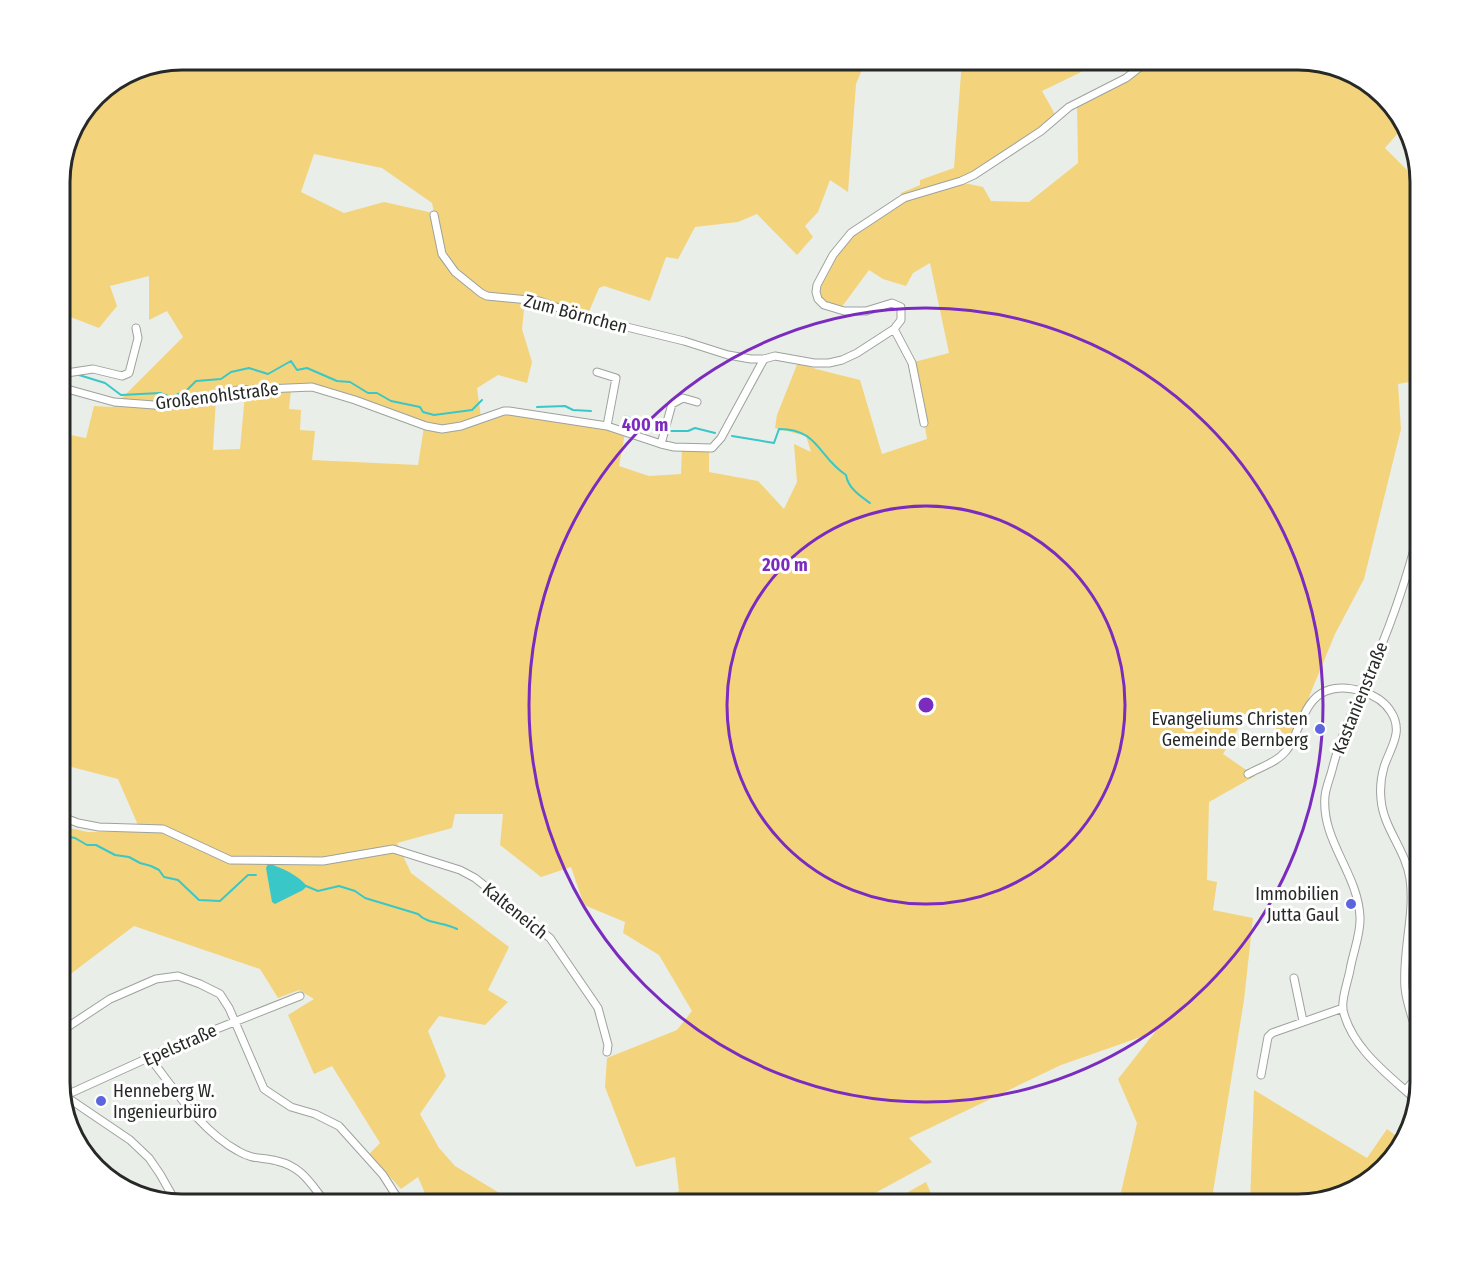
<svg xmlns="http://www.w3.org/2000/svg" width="1480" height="1265" font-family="'Fira Sans Condensed',sans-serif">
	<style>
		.green { fill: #f3d47c; fill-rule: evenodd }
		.water { fill: #39c7c8 }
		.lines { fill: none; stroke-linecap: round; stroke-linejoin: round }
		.stream { stroke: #39c7c8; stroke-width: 2 }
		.minor-casing { stroke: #9da29d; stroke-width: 9 }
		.minor { stroke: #fff; stroke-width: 7 }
		.ring { fill: none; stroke: #7b2cbf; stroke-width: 3 }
		.poi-dot { fill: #5c65dd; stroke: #fff; stroke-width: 2 }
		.labels { text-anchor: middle; stroke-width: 6; stroke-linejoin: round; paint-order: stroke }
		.street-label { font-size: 18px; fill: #272927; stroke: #fff }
		.poi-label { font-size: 18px; fill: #272927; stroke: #fff; text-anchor: end }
		.rim { fill: none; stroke: #272927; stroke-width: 3 }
		.centre { fill: #7b2cbf; stroke: #fff; stroke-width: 3 }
		.ring-label { font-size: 18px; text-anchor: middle; font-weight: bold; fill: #7b2cbf; stroke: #fff; stroke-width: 6; stroke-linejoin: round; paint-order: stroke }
	</style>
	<rect width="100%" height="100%" fill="#e9eee9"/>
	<path class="green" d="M 183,60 L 866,60 L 856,84 L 848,192 L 830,180 L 818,212 L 805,226 L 813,237 L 797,255 L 757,214 L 738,222 L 695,227 L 678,259 L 666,257 L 650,301 L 604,286 L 599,288 L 587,316 L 555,305 L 487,295 L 455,268 L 441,244 L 432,203 L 382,168 L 314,154 L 301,192 L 344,213 L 384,202 L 433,213 L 439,244 L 453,269 L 486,297 L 525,300 L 522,329 L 532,362 L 527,383 L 498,375 L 477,388 L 481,417 L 504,412 L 607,426 L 625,433 L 619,466 L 649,476 L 681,474 L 682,448 L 709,449 L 709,472 L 758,481 L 784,509 L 797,482 L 794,444 L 811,452 L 806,436 L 775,428 L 777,415 L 798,362 L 816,369 L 860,380 L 882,454 L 927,439 L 914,362 L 949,353 L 930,263 L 913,273 L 906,286 L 883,279 L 869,270 L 841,308 L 825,303 L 820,297 L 820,288 L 838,252 L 852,235 L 904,201 L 957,184 L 969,184 L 983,187 L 991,201 L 1029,202 L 1078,163 L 1077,105 L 1151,60 L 1297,60 L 1336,68 L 1402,123 L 1404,126 L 1385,148 L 1420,183 L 1420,380 L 1398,384 L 1401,429 L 1364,579 L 1335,634 L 1292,738 L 1248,712 L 1223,754 L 1255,776 L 1209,802 L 1207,880 L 1217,882 L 1213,910 L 1253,918 L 1244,1000 L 1213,1192 L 1250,1204 L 1254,1090 L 1367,1158 L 1387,1129 L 1403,1141 L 1389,1163 L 1344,1196 L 1297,1205 L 1118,1205 L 1137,1123 L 1118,1079 L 1155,1032 L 1061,1065 L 909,1138 L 932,1162 L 853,1205 L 653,1205 L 652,1203 L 679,1191 L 675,1157 L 636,1167 L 605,1087 L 607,1058 L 677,1030 L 692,1011 L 659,955 L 623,933 L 625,922 L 584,905 L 571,867 L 541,877 L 500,845 L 503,814 L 455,814 L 452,828 L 397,843 L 411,873 L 509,947 L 488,990 L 508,1002 L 485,1025 L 439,1016 L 428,1031 L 446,1076 L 420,1114 L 439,1148 L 455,1166 L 519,1205 L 430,1205 L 418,1177 L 401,1189 L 369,1154 L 380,1143 L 332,1066 L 314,1074 L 288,1015 L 314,999 L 299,990 L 278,998 L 260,969 L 134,926 L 60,982 L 60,826 L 88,832 L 141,832 L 118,779 L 60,764 L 60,433 L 86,438 L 94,406 L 113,407 L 183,337 L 167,311 L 149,320 L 149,276 L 110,286 L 117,306 L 99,328 L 60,313 L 60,177 L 73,128 L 102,91 L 136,69 ZM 312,389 L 360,402 L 424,427 L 418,465 L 312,460 L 315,431 L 300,430 L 301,410 L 289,409 L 291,390 ZM 238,393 L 245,394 L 240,449 L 213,450 L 216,398 Z
		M 962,60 L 1106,60 L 1042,91 L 1056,116 L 1040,130 L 974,173 L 902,197 L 901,193 L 920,185 L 920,180 L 954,168 Z
		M 926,1182 L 936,1205 L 885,1205 Z"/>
	<path class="water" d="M 268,864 C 282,867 297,875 307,886 L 303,890 L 275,904 L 272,902 L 266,868 Z"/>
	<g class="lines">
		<path class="stream" d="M 79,375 L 105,383 L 121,395 L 160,393 L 171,397 L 186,391 L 196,381 L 221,379 L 231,372 L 249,368 L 268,374 L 291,361 L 297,370 L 307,368 L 337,381 L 350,382 L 368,393 L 377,393 L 391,401 L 420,407 L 423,412 L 434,415 L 472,410 L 482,400
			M 537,407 L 565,406 L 573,410 L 591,411
			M 625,416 L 655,430
			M 671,431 L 688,431 L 695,428 L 715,433
			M 732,436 L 774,443 L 779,429 C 819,429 818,457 846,475 C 848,488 860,496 870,503
			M 60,835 L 75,838 L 87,845 L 96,845 L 115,855 L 129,857 L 140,863 L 151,866 L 159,870 L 164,877 L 178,880 L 199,900 L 220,901 L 248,875 L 256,875
			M 306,886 L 318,891 L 339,886 L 355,891 L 365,898 L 418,914 C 427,924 444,922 457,929"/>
		<defs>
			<path id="minor" d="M 434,215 L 442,254 L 455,272 L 481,293 L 487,296 L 539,301 L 582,316 L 684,341 L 728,355 L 751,359 L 764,359 L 775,356 L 814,363 L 829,363 L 842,360 L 857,353 L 894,329 L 901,320 L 901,307 L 892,303 L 866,311 L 844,311 L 824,305 L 818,299 L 816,292 L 817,285 L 833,255 L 851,233 L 904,198 L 961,181 L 974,175 L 1041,131 L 1069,107 L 1126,78 L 1149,60
				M 894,329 L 912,363 L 924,423
				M 597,372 L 616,378 L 607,426
				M 60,374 L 93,369 L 122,376 L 129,373 L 138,338 L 136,328
				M 60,387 L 114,402 L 167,406 L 239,390 L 312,387 L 355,400 L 426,426 L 442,429 L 461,426 L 504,411 L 509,411 L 607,426 L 661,444 L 674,447 L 712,448 L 721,438 L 764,359
				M 661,444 L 672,404 L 683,398 L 697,402
				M 1248,774 C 1261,767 1277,762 1286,751 C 1300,733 1303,700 1326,691 C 1346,683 1380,693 1391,712 C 1404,732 1390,748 1384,767 C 1381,777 1380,789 1381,799 C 1383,828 1406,850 1410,879 C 1415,915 1402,952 1405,988 C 1407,1008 1416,1026 1420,1045
				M 60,816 L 78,823 L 99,827 L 163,829 L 230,860 L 323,861 L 393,849 L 460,870 L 475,878 L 550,938 L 598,1008 L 608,1045 L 607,1052
				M 1294,978 L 1303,1021
				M 60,1032 L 110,999 L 156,979 L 178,976 L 200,984 L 220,994 L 229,1008 L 264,1089 L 291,1107 L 315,1114 L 339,1126 L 383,1175 L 402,1205
				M 150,1058 C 175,1090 201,1131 238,1151 C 253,1160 262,1157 277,1161 C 304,1167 312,1187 328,1205
				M 1261,1075 L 1268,1037 L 1272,1033 L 1343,1008
				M 1406,1090 L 1414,1080 L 1420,1067
				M 65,1096 L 130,1140 L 149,1158 L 160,1174 L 177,1204
				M 62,1097 L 181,1043 L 300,996
				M 1416,1100 C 1389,1075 1352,1049 1343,1010 C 1341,999 1348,981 1350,970 C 1353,952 1361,934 1360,917 C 1358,873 1321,841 1325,796 C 1326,787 1330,778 1332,770 C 1342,730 1361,694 1377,656 C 1395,614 1409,570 1420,527"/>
		</defs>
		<use href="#minor" class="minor-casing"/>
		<use href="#minor" class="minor"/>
	</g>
	<g class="ring">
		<circle cx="926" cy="705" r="199"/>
		<circle cx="926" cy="705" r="397"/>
	</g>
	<g class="poi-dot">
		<circle cx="1320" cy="729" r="6"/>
		<circle cx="1351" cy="904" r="6"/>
		<circle cx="101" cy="1101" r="6"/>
	</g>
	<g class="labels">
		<g class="street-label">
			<text transform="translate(576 314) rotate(15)" y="6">Zum Börnchen</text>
			<text transform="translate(217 396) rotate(-7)" y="6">Großenohlstraße</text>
			<text transform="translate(1360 698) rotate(-68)" y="6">Kastanienstraße</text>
			<text transform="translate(515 911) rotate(39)" y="6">Kalteneich</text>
			<text transform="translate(180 1045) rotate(-24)" y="6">Epelstraße</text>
		</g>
		<g class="poi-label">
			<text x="1308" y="725">Evangeliums Christen<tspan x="1308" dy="21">Gemeinde Bernberg</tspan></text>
			<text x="1339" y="900">Immobilien<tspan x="1339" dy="21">Jutta Gaul</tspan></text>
			<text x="113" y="1097" text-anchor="start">Henneberg W.<tspan x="113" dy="21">Ingenieurbüro</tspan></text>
		</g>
	</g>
	<path d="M0 0H1480V1265H0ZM182 70H1298A112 112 0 0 1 1410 182V1082A112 112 0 0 1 1298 1194H182A112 112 0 0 1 70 1082V182A112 112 0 0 1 182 70Z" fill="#fff" fill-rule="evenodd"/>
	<path class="rim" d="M182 70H1298A112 112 0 0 1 1410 182V1082A112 112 0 0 1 1298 1194H182A112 112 0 0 1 70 1082V182A112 112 0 0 1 182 70Z"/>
	<circle cx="926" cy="705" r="9" class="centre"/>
	<g class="ring-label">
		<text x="645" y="431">400 m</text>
		<text x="785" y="571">200 m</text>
	</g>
</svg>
